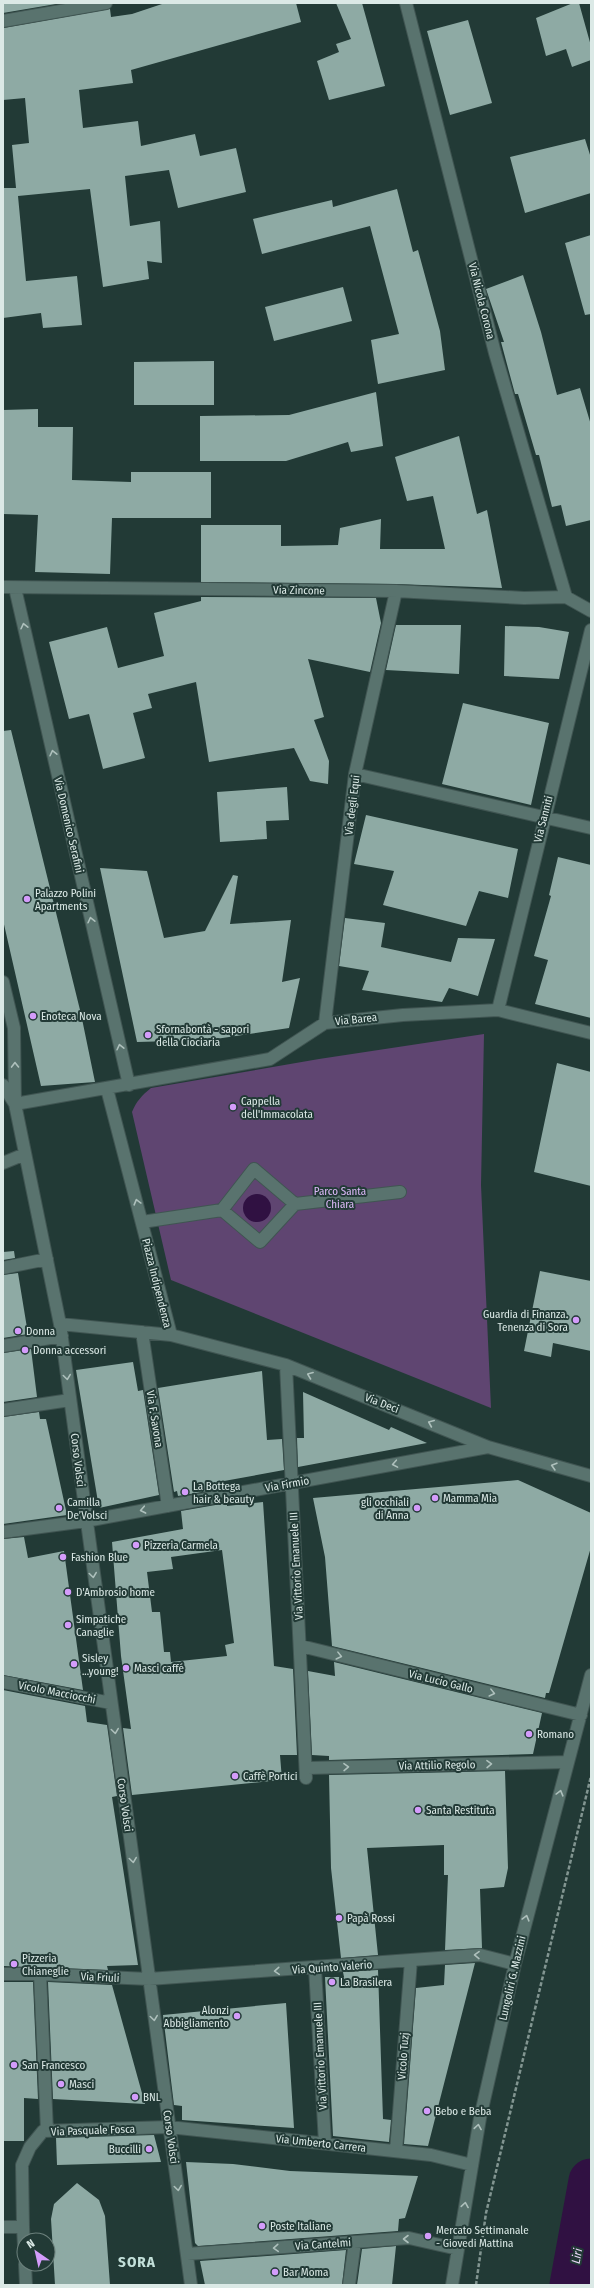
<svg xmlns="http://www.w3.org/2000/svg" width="594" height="2288" font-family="'Fira Sans Condensed',sans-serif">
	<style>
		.green { fill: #5f4571 }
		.water { fill: #301142 }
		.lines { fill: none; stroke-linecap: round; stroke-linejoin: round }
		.river { stroke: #301142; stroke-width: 45 }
		.building { fill: #8eaaa4; fill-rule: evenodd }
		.minor-casing { stroke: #405552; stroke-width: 14 }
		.path { stroke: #829591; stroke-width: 2.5; stroke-dasharray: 4 2; stroke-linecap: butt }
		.minor { stroke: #59736e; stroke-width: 12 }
		.oneway { stroke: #aec0bc }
		.poi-dot { fill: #d49cfb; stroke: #223a36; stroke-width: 1.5 }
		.labels { text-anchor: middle; stroke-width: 4; stroke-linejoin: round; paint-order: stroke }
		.street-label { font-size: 11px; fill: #dbe9e6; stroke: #223a36 }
		.poi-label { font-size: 11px; fill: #dbe9e6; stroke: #223a36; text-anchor: start }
		.park-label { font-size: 11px; fill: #deb9f9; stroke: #223a36 }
		.water-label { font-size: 12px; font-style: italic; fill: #ebd8f9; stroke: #223a36 }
		.district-label { font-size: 15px; font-weight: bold; letter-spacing: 1px; fill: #c3e0da; stroke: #223a36 }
	</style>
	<rect width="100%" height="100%" fill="#223a36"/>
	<path class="green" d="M 484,1034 L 481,1185 L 491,1408 L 171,1280 L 132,1112 C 136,1102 142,1095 151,1088 L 319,1059 Z"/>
	<path class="water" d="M243 1208a14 14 0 1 1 28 0a14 14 0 1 1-28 0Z"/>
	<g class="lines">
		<path class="river" d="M 572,2285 L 591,2181"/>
	</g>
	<path class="building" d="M 3,3 L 62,3 L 3,13 Z
		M 165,3 L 296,3 L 301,22 L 131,70 L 133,83 L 79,90 L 83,128 L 138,121 L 141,146 L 195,134 L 200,156 L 236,148 L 246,192 L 178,208 L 169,170 L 125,176 L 130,226 L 160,221 L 162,263 L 147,261 L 149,279 L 103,287 L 90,189 L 18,196 L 26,281 L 77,276 L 82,325 L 43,328 L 41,313 L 3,318 L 3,188 L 16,188 L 12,145 L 29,143 L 25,98 L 3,100 L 3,28 L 110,9 L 111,17 L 132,14 Z
		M 336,3 L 362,3 L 385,86 L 329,100 L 317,61 L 339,52 L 336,44 L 351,39 Z
		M 573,3 L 579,3 L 591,46 L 591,60 L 572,67 L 566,49 L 546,56 L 536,18 Z
		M 468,20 L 492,103 L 450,115 L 427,31 Z
		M 585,139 L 591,158 L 591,193 L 525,213 L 510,157 Z
		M 397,189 L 413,252 L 418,250 L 440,331 L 445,370 L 378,384 L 371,340 L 399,334 L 370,226 L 262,254 L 253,219 L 332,200 L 333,207 Z
		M 591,235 L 591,314 L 585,315 L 565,243 Z
		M 523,275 L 541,332 L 557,395 L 580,388 L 591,425 L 591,520 L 566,526 L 561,505 L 552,507 L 539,455 L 536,455 L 518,394 L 515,394 L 501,342 L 504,342 L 486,289 Z
		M 343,287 L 352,321 L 274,341 L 265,307 Z
		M 214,361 L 214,405 L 134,405 L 134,362 Z
		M 376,392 L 383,446 L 351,452 L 348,442 L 286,461 L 200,461 L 200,416 L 289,415 Z
		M 38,409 L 38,427 L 73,427 L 72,480 L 131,482 L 131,472 L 211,472 L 211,518 L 112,518 L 110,574 L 35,572 L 38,515 L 3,514 L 3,410 Z
		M 459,436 L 477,514 L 487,510 L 502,588 L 396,584 L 201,582 L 201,525 L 281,525 L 281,546 L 338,545 L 340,528 L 381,519 L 380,549 L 445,549 L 433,496 L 407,501 L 395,457 Z
		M 201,597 L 376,598 L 381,623 L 370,672 L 308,659 L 324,717 L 314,720 L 329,761 L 328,784 L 310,781 L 294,748 L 209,762 L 196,682 L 148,694 L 152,708 L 133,713 L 145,758 L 103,769 L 89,714 L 69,719 L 49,642 L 107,627 L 118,668 L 164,656 L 154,613 L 201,601 Z
		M 396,625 L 461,625 L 459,674 L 386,670 Z
		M 505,626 L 539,627 L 569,632 L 559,679 L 504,676 Z
		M 463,703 L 549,723 L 531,805 L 442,784 Z
		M 11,730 L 81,1014 L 95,1082 L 41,1086 L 3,920 L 3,731 Z
		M 287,787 L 289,820 L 266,821 L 267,839 L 220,842 L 217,792 Z
		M 366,815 L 518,849 L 508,898 L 479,891 L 466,926 L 383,905 L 394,871 L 354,864 Z
		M 558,857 L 591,865 L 591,1018 L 535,1004 L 548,960 L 534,956 L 551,896 L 549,895 Z
		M 100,868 L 147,871 L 164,938 L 205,931 L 233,875 L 238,876 L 230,924 L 291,920 L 282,982 L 300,978 L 289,1028 L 209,1040 L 137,1042 Z
		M 345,918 L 385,923 L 381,947 L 451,962 L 458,938 L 495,939 L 478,996 L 449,988 L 442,1002 L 362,990 L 369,971 L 339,966 Z
		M 557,1063 L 591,1072 L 591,1186 L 534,1172 Z
		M 14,1251 L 15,1258 L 3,1260 L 3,1252 Z
		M 540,1271 L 591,1281 L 591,1351 L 553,1343 L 551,1357 L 524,1351 Z
		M 18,1273 L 28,1334 L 3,1338 L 3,1275 Z
		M 31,1349 L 37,1397 L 3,1402 L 3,1353 Z
		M 133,1362 L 138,1391 L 143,1390 L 159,1495 L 99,1508 L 76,1370 Z
		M 262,1371 L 267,1440 L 282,1439 L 284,1470 L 224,1481 L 225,1488 L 178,1496 L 177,1491 L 174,1492 L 158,1388 Z
		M 303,1392 L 389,1430 L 391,1427 L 427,1443 L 298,1467 L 297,1438 L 304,1438 Z
		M 39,1412 L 40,1419 L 46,1419 L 67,1515 L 3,1524 L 3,1417 Z
		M 518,1480 L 591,1513 L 591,1547 L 549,1693 L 546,1693 L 545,1698 L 332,1646 L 325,1557 L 313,1498 Z
		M 263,1502 L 274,1666 L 293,1669 L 297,1755 L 280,1755 L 282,1780 L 132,1795 L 123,1728 L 131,1729 L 121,1656 L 112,1542 L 183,1529 L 181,1511 L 227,1503 L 227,1506 ZM 222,1550 L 234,1643 L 225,1645 L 227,1656 L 171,1662 L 170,1652 L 164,1652 L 160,1612 L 152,1612 L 147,1572 L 173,1569 L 171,1557 Z
		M 24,1537 L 28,1558 L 64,1551 L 83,1690 L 3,1675 L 3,1539 Z
		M 334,1662 L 542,1713 L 533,1754 L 329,1760 L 329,1756 L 312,1755 L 308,1671 L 335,1676 Z
		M 3,1690 L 85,1706 L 87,1722 L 107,1725 L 117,1796 L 112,1797 L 138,1965 L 107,1966 L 108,1970 L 3,1966 Z
		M 505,1771 L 508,1868 L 504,1887 L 480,1889 L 482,1948 L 445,1950 L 448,1875 L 444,1875 L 444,1845 L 367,1848 L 378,1955 L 341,1958 L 331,1868 L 329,1775 Z
		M 475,1963 L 428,2146 L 404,2144 L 416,1988 L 444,1985 L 445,1965 Z
		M 378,1970 L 383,2119 L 391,2120 L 389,2142 L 333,2136 L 325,1977 L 344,1977 L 343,1972 Z
		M 3,1982 L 33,1982 L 38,2099 L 24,2098 L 24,2141 L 3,2141 Z
		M 48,1982 L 112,1985 L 145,2104 L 53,2099 Z
		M 286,2003 L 294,2128 L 182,2120 L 182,2106 L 174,2105 L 163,2015 Z
		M 154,2135 L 161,2162 L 57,2165 L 56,2138 Z
		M 186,2162 L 233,2164 L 290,2171 L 418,2176 L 405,2218 L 399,2219 L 398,2231 L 198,2246 L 195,2243 Z
		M 77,2183 L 99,2200 L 105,2216 L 110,2285 L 55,2285 L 51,2219 L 54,2204 Z
		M 396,2246 L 392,2285 L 357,2285 L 362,2249 Z
		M 346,2250 L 342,2285 L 205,2285 L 200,2261 Z"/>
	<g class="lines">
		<defs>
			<path id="minor" d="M 406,3 L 495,353 L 566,597
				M 3,21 L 106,3
				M 3,587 L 396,591 L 524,598 L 566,597 L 591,611
				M 15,588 L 129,1085
				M 355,774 L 591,828
				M 3,982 L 14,1028 L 15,1104 L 60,1324 L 191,2285
				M 498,1010 L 591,630
				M 325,1023 L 355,774 L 396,591
				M 3,1085 L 15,1104
				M 107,1089 L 171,1335
				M 15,1104 L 270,1059 L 325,1023 L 403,1015 L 498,1010 L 591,1033
				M 3,1163 L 25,1154
				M 222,1210 L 260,1242 L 295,1204 L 400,1192
				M 142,1222 L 222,1210 L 254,1169 L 295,1204
				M 3,1268 L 47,1259
				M 60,1324 L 171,1335 L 286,1365 L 488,1447 L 591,1476
				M 142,1332 L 168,1506
				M 3,1346 L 62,1336
				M 286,1365 L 306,1778
				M 3,1410 L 70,1400
				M 3,1532 L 86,1521 L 488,1447
				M 301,1646 L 581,1715
				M 3,1682 L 111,1703
				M 307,1768 L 568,1762
				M 315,1968 L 325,2143
				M 3,1974 L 40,1974 L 149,1979 L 480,1955 L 515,1964
				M 40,1974 L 47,2131
				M 396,2151 L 411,1960
				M 3,2227 L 23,2227 L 22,2165 L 30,2147 L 43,2131 L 169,2127 L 431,2155 L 472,2165
				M 23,2227 L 24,2247
				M 187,2254 L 409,2238 L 458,2249
				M 25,2264 L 26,2285
				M 349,2285 L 355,2242
				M 452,2285 L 480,2118 L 515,1964 L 591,1675"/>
		</defs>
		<use href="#minor" class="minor-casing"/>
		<path class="path" d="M 476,2285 L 486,2213 L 591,1776"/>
		<use href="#minor" class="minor"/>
	</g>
	<defs><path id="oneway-chevron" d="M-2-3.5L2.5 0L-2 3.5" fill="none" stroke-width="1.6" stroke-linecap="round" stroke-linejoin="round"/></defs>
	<g class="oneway">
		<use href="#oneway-chevron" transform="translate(24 626) rotate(-103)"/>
		<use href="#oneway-chevron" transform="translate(53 753) rotate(-103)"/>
		<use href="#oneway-chevron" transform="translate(91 920) rotate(-103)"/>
		<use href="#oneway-chevron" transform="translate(120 1047) rotate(-103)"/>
		<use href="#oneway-chevron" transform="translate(15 1065) rotate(-91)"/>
		<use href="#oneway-chevron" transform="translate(137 1202) rotate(-105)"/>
		<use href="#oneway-chevron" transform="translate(310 1375) rotate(-159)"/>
		<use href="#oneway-chevron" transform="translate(67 1377) rotate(82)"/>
		<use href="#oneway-chevron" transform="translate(431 1423) rotate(-157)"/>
		<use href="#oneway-chevron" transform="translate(395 1464) rotate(170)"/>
		<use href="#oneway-chevron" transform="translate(554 1466) rotate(-164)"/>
		<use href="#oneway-chevron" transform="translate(143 1510) rotate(169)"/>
		<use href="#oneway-chevron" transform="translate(93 1575) rotate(82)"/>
		<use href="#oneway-chevron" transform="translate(339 1656) rotate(14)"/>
		<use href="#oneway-chevron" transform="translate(492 1693) rotate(14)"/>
		<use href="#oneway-chevron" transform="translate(115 1731) rotate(82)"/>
		<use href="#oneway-chevron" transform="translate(489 1764) rotate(-1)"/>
		<use href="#oneway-chevron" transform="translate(346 1767) rotate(-1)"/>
		<use href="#oneway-chevron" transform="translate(560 1793) rotate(-75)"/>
		<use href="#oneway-chevron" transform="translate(133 1860) rotate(82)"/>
		<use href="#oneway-chevron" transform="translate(526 1918) rotate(-75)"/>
		<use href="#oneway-chevron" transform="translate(477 1955) rotate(-179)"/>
		<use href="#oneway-chevron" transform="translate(277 1971) rotate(176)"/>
		<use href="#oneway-chevron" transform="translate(154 2018) rotate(82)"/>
		<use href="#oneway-chevron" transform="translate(478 2127) rotate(-81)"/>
		<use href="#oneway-chevron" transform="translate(178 2188) rotate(82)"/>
		<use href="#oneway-chevron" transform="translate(465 2205) rotate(-81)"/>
		<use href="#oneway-chevron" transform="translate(406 2239) rotate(-180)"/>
		<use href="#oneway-chevron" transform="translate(276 2248) rotate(176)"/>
	</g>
	<g class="poi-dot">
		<circle cx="27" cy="899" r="4"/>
		<circle cx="33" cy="1016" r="4"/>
		<circle cx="148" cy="1035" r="4"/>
		<circle cx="233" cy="1107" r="4"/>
		<circle cx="576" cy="1320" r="4"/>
		<circle cx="18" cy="1331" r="4"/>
		<circle cx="25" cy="1350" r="4"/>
		<circle cx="185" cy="1492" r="4"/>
		<circle cx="435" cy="1498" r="4"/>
		<circle cx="59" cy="1508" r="4"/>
		<circle cx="417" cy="1508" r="4"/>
		<circle cx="136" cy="1545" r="4"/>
		<circle cx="63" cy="1557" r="4"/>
		<circle cx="68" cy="1592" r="4"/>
		<circle cx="68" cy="1625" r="4"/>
		<circle cx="74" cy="1664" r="4"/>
		<circle cx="126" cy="1668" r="4"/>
		<circle cx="529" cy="1734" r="4"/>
		<circle cx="235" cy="1776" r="4"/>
		<circle cx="418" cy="1810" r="4"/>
		<circle cx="339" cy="1918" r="4"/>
		<circle cx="14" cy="1964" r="4"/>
		<circle cx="332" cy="1982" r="4"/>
		<circle cx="237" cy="2016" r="4"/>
		<circle cx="14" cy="2065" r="4"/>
		<circle cx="61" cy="2084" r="4"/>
		<circle cx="135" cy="2097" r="4"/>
		<circle cx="427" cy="2111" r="4"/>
		<circle cx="149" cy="2149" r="4"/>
		<circle cx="262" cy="2226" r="4"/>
		<circle cx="428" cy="2236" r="4"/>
		<circle cx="275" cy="2272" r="4"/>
	</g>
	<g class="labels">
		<g class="street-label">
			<text transform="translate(482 301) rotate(76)" y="4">Via Nicola Corona</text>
			<text transform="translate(299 590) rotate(1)" y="4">Via Zincone</text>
			<text transform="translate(352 805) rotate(-83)" y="4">Via degli Equi</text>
			<text transform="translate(543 819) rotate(-76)" y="4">Via Sanniti</text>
			<text transform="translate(69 825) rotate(77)" y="4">Via Domenico Serafini</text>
			<text transform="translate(356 1019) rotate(-6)" y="4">Via Barea</text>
			<text transform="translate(157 1283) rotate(76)" y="4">Piazza Indipendenza</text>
			<text transform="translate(382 1403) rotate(21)" y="4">Via Deci</text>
			<text transform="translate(155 1419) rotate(81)" y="4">Via F. Savona</text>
			<text transform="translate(78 1460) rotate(83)" y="4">Corso Volsci</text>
			<text transform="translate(287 1484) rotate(-10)" y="4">Via Firmio</text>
			<text transform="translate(296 1566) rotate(-93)" y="4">Via Vittorio Emanuele III</text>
			<text transform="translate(441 1681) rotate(14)" y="4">Via Lucio Gallo</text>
			<text transform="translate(57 1692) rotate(11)" y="4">Vicolo Macciocchi</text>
			<text transform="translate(437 1765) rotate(-1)" y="4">Via Attilio Regolo</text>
			<text transform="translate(125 1805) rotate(82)" y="4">Corso Volsci</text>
			<text transform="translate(332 1967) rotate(-4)" y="4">Via Quinto Valerio</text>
			<text transform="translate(100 1977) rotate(3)" y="4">Via Friuli</text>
			<text transform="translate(512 1978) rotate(-77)" y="4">Lungoliri G. Mazzini</text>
			<text transform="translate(320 2056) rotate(-93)" y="4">Via Vittorio Emanuele III</text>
			<text transform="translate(403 2056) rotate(-86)" y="4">Vicolo Tuzj</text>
			<text transform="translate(93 2130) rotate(-2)" y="4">Via Pasquale Fosca</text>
			<text transform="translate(171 2137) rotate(82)" y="4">Corso Volsci</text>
			<text transform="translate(321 2143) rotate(6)" y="4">Via Umberto Carrera</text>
			<text transform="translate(323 2244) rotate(-4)" y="4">Via Cantelmi</text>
		</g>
		<g class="poi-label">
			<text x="35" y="897">Palazzo Polini<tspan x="35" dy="13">Apartments</tspan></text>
			<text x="41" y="1020">Enoteca Nova</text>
			<text x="156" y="1033">Sfornabontà - sapori<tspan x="156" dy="13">della Ciociaria</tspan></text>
			<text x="241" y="1105">Cappella<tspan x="241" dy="13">dell'Immacolata</tspan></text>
			<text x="568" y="1318" text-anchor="end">Guardia di Finanza.<tspan x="568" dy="13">Tenenza di Sora</tspan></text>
			<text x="26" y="1335">Donna</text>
			<text x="33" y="1354">Donna accessori</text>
			<text x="193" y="1490">La Bottega<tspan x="193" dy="13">hair &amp; beauty</tspan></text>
			<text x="443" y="1502">Mamma Mia</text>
			<text x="67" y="1506">Camilla<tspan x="67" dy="13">De’Volsci</tspan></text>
			<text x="409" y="1506" text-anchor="end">gli occhiali<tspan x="409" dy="13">di Anna</tspan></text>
			<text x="144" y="1549">Pizzeria Carmela</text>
			<text x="71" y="1561">Fashion Blue</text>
			<text x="76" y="1596">D'Ambrosio home</text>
			<text x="76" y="1623">Simpatiche<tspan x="76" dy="13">Canaglie</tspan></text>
			<text x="82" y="1662">Sisley<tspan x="82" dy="13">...young!</tspan></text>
			<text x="134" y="1672">Masci caffé</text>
			<text x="537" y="1738">Romano</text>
			<text x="243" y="1780">Caffè Portici</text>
			<text x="426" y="1814">Santa Restituta</text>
			<text x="347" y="1922">Papà Rossi</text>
			<text x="22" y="1962">Pizzeria<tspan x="22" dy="13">Chianeglie</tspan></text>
			<text x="340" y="1986">La Brasilera</text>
			<text x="229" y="2014" text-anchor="end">Alonzi<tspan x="229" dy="13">Abbigliamento</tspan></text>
			<text x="22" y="2069">San Francesco</text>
			<text x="69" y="2088">Masci</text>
			<text x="143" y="2101">BNL</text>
			<text x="435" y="2115">Bebo e Beba</text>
			<text x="141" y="2153" text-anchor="end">Buccilli</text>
			<text x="270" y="2230">Poste Italiane</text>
			<text x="436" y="2234">Mercato Settimanale<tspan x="436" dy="13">- Giovedi Mattina</tspan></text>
			<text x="283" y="2276">Bar Moma</text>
		</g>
		<g class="park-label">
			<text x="340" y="1195">Parco Santa<tspan x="340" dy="13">Chiara</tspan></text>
		</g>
		<g class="water-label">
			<text transform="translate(577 2256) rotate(-80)" y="4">Liri</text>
		</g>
		<g class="district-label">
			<text x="137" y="2267">SORA</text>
		</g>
	</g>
	<rect width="594" height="2288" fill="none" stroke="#dbe9e6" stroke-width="8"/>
	<g transform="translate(36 2252) rotate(326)"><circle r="19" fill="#223a36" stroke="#6c807c"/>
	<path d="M0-3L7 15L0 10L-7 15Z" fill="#d49cfb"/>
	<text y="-6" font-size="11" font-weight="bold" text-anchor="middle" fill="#dbe9e6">N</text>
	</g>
</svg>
